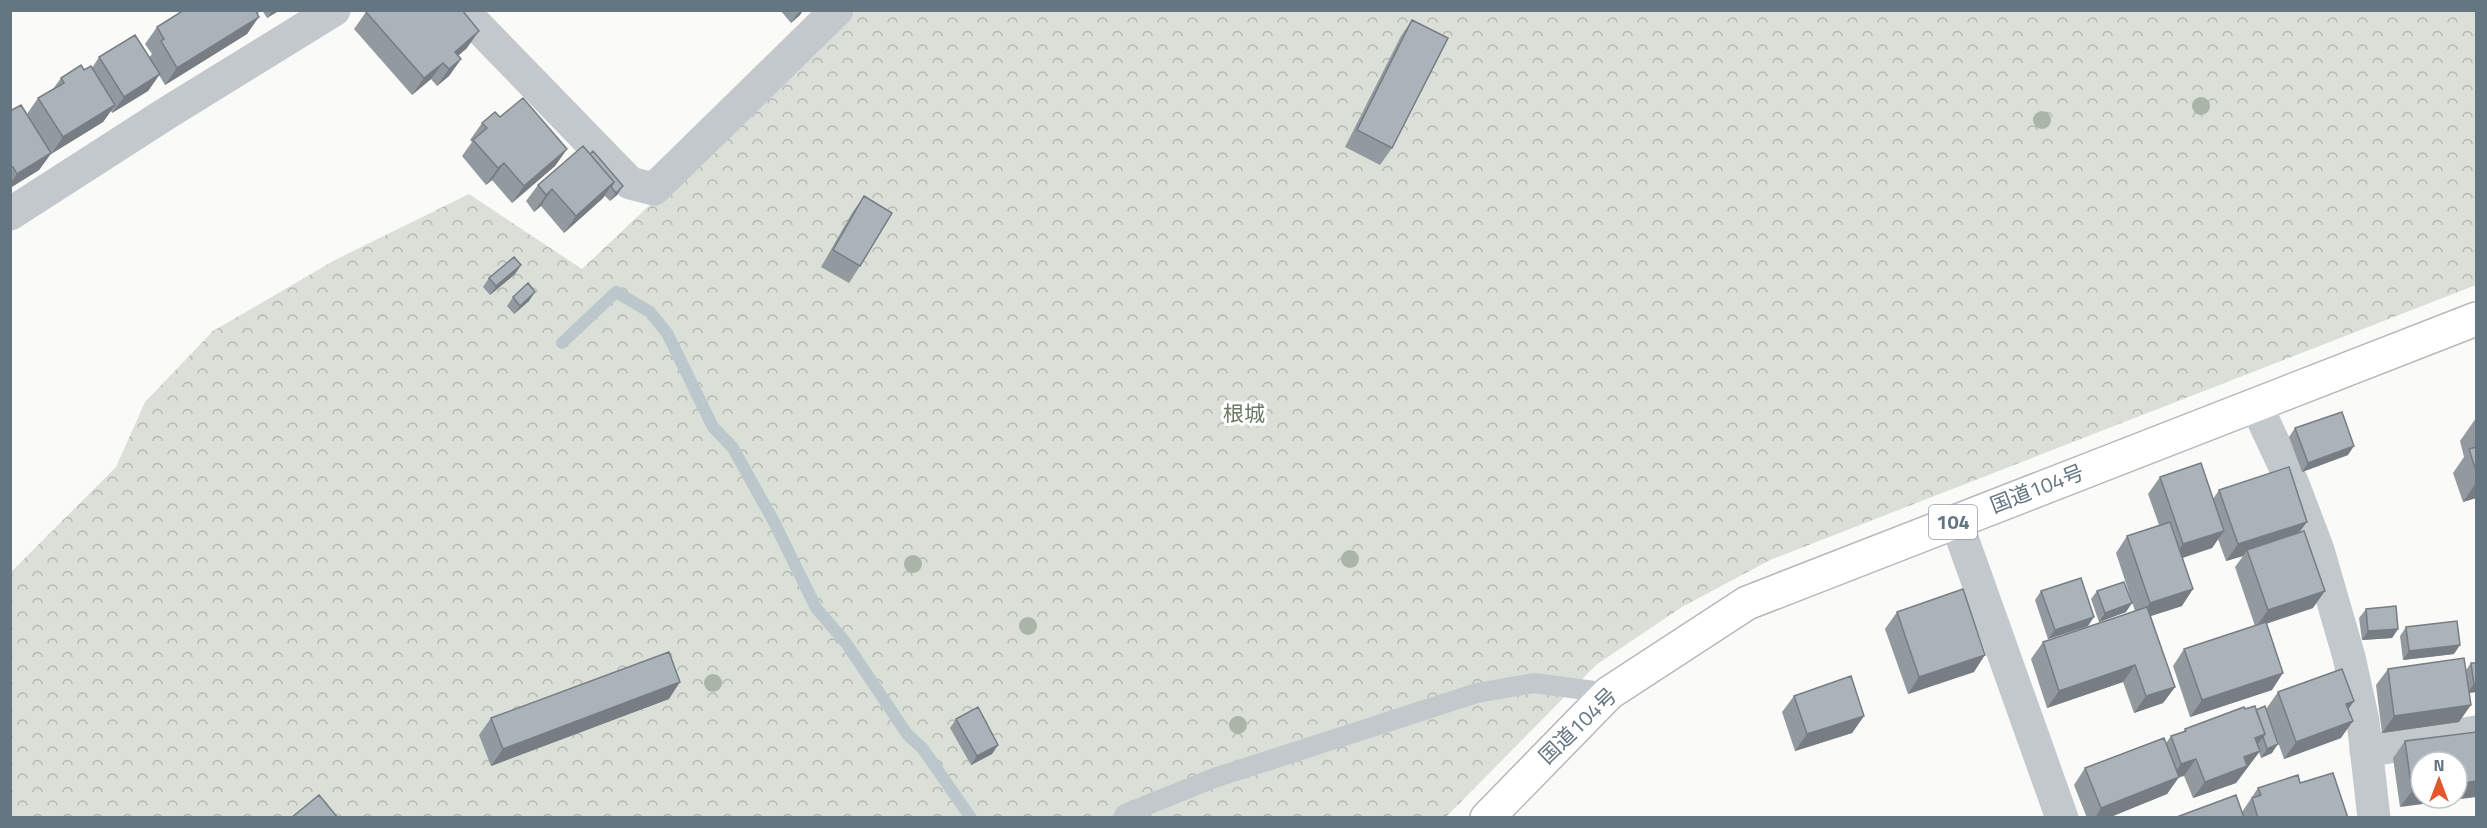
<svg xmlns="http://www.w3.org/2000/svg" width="2487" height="828" font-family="'Titillium Web','Noto Sans JP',sans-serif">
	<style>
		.forest { fill: url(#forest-crowns) }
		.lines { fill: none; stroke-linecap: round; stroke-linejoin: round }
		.stream { stroke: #bbc7cb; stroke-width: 12 }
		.trunk-casing { stroke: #b4b9bd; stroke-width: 36 }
		.service { stroke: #c3c8cc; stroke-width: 20 }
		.minor { stroke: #c3c8cc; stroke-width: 33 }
		.trunk { stroke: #fff; stroke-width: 33 }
		.tree { fill: #aab4a7 }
		.wall { fill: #929a9f }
		.shaded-wall { fill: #777d82 }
		.building { fill: #aab3b9; stroke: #777d82; stroke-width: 1.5 }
		.labels { text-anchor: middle; stroke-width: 6; stroke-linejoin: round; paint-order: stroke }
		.shield { fill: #fff; stroke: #939fa8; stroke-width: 1.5 }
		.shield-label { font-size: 20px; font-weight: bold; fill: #657683 }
		.park-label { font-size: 21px; fill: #687a64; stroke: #fff }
		.street-label { font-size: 21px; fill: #657683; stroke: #fff }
	</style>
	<defs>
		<pattern id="forest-crowns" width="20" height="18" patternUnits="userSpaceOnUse" patternTransform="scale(1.5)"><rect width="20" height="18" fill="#dadfd7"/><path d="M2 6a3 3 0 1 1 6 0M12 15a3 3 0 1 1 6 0" fill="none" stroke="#b4b9b4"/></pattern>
	</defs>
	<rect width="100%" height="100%" fill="#fafaf8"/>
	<path class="forest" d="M 855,11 L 2476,11 L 2476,285 L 1770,560 L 1682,607 L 1596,665 L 1446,817 L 11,818 L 11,572 L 116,467 L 145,402 L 213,331 L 335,260 L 469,194 L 582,269 Z"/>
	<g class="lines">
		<path class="stream" d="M 562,343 L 616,292 L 650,312 L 667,333 L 713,427 L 733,448 L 774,522 L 816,608 L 846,643 L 907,734 L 923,749 L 971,818"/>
		<defs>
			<path id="trunk" d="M 1487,818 L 1609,693 L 1747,603 L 2476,319"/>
		</defs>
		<use href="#trunk" class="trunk-casing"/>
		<path class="service" d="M 1123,818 L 1125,814 L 1214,778 L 1477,693 L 1534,683 L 1609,693"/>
		<path class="minor" d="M 462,10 L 630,183 L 654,189 L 837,10
			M 10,214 L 167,113 L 334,10
			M 2256,405 L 2293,484 L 2318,550 L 2349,657 L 2363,721 L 2374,818
			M 1956,521 L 2062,818
			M 2366,751 L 2476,732"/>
		<use href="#trunk" class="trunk"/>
	</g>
	<g class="tree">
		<circle cx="2201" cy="106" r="9"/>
		<circle cx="2042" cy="120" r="9"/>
		<circle cx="1350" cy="559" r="9"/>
		<circle cx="913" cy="564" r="9"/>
		<circle cx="1028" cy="626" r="9"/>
		<circle cx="713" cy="683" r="9"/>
		<circle cx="1238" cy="725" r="9"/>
	</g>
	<path class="wall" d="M 184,10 L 260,10 L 247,34 L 165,85 L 159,75 L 148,91 L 112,113 L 111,111 L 103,122 L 51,154 L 39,170 L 10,188 L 10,111 L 27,114 L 38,98 L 53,89 L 61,78 L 92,68 L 99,57 L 149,58 L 152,54 L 145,44 L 157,27 Z
		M 262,10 L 280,10 L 267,18 Z
		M 780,10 L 803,10 L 800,15 L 791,23 Z
		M 366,12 L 467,48 L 458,56 L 461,59 L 449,76 L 437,86 L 431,79 L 412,95 L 354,29 Z
		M 1412,20 L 1392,148 L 1380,165 L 1345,147 L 1401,36 Z
		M 500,117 L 567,149 L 555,166 L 512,203 L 492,180 L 486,185 L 462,156 L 472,142 L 470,140 L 482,123 Z
		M 590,154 L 623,186 L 617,195 L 610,201 L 605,196 L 602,199 L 564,233 L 541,206 L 534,212 L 526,201 L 538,185 Z
		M 864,196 L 860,266 L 849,283 L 821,267 L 852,213 Z
		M 521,265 L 515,274 L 490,295 L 483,287 L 489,278 Z
		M 513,297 L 529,301 L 514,314 L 507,306 Z
		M 2476,418 L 2476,498 L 2463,502 L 2453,473 L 2464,457 L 2460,441 Z
		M 2295,428 L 2348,455 L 2302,472 L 2289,437 Z
		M 2160,477 L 2213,499 L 2219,490 L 2300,532 L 2313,608 L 2266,624 L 2272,690 L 2190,717 L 2173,666 L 2184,649 L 2255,626 L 2235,567 L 2243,556 L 2226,561 L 2218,539 L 2212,548 L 2183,558 L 2182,606 L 2151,616 L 2175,687 L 2163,703 L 2134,713 L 2123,682 L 2047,708 L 2031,659 L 2043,642 L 2135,611 L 2116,553 L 2127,536 L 2159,525 L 2148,494 Z
		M 2041,591 L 2088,626 L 2048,639 L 2035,600 Z
		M 2097,591 L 2126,612 L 2099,622 L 2091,599 Z
		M 2366,609 L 2398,629 L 2392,638 L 2362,640 L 2359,618 Z
		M 1897,612 L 1974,672 L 1908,694 L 1885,629 Z
		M 2406,627 L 2454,654 L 2403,660 L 2400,636 Z
		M 2471,663 L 2476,663 L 2476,692 L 2469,693 L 2459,722 L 2382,733 L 2376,685 L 2388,669 L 2466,670 Z
		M 2278,692 L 2354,701 L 2348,709 L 2341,738 L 2284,759 L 2266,709 Z
		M 1794,696 L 1864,716 L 1852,733 L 1795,751 L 1782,712 Z
		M 669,699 L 491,766 L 479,735 L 491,718 Z
		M 2255,706 L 2272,753 L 2261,758 L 2259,752 L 2236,783 L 2193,798 L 2184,776 L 2179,777 L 2167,794 L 2108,818 L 2087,818 L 2074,785 L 2085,768 L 2166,743 L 2171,736 L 2183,732 L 2185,729 Z
		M 956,719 L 998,745 L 992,754 L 971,765 L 950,728 Z
		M 2476,732 L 2400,807 L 2393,758 L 2405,741 Z
		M 2300,783 L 2348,818 L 2174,818 L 2242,812 L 2258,788 Z"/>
	<path class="shaded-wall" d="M 273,10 L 280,10 L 267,18 Z
		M 801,10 L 803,10 L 800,15 L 791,23 L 797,14 Z
		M 259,17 L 247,34 L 165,85 L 177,68 Z
		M 479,31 L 467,48 L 446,66 L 455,52 Z
		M 461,59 L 449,76 L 437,86 L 449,69 Z
		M 443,63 L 431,79 L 412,95 L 424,78 Z
		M 160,74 L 148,91 L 112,113 L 124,97 Z
		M 115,105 L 103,122 L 51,154 L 63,137 Z
		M 567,149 L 555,166 L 512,203 L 524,186 Z
		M 51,153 L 39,170 L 10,188 L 10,184 L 17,174 Z
		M 504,163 L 492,180 L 486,185 L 498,168 Z
		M 614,182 L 602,199 L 564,233 L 576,216 Z
		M 623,186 L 617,195 L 610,201 L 616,193 Z
		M 552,189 L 541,206 L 534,212 L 546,195 Z
		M 521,265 L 515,274 L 490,295 L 496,286 Z
		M 535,292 L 529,301 L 514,314 L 520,306 Z
		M 2354,446 L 2348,455 L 2302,472 L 2308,463 Z
		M 2476,483 L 2476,498 L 2463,502 Z
		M 2307,522 L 2295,538 L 2247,550 L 2243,556 L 2226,561 L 2238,544 Z
		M 2224,531 L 2212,548 L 2171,561 L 2183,544 Z
		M 2193,589 L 2182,606 L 2138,620 L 2150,603 Z
		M 2325,591 L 2313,608 L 2256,627 L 2268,610 Z
		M 2132,603 L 2126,612 L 2099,622 L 2105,613 Z
		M 2094,617 L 2088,626 L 2048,639 L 2055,630 Z
		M 2398,629 L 2392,638 L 2362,640 L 2368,631 Z
		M 2460,645 L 2454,654 L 2403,660 L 2409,651 Z
		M 1985,655 L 1974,672 L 1908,694 L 1919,677 Z
		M 2135,665 L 2123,682 L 2047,708 L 2059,691 Z
		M 2283,673 L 2272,690 L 2190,717 L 2202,700 Z
		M 680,682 L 669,699 L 491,766 L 503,749 Z
		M 2474,684 L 2476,684 L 2476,692 L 2467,693 Z
		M 2175,687 L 2163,703 L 2134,713 L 2146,696 Z
		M 2354,701 L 2342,718 L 2346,704 Z
		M 2471,705 L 2459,722 L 2382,733 L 2394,716 Z
		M 1864,716 L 1852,733 L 1795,751 L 1807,734 Z
		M 2353,721 L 2341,738 L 2284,759 L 2296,742 Z
		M 2265,734 L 2253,751 L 2255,738 Z
		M 2278,744 L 2272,753 L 2261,758 L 2267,749 Z
		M 998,745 L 992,754 L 971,765 L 977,756 Z
		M 2260,751 L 2236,783 L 2193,798 L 2205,782 L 2244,757 Z
		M 2196,759 L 2184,776 L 2179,777 L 2167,794 L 2108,818 L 2095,818 L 2101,808 L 2169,781 L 2181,764 Z
		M 2476,781 L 2476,797 L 2400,807 L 2412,791 L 2421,789 L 2421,798 L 2457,798 L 2457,784 Z"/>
	<path class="building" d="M 184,10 L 255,10 L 259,17 L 177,68 L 161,41 L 164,39 L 157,27 Z
		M 368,10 L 462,10 L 479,31 L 455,52 L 461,59 L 449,69 L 443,63 L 424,78 L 366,12 Z
		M 1412,20 L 1448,38 L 1392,148 L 1357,130 Z
		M 135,35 L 160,74 L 124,97 L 99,57 Z
		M 81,65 L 84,70 L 91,66 L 115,105 L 63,137 L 38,98 L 64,83 L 61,78 Z
		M 523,98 L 567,149 L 524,186 L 504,163 L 498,168 L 473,140 L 487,128 L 482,123 L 495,112 L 500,117 Z
		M 21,105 L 51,153 L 17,174 L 13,167 L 10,168 L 10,111 Z
		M 583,146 L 614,182 L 576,216 L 552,189 L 546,195 L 538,185 Z
		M 593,151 L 623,186 L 616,193 L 611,187 L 614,182 L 590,154 Z
		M 864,196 L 892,213 L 860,266 L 833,250 Z
		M 514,257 L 521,265 L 496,286 L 489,278 Z
		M 528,283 L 535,292 L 520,306 L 513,297 Z
		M 2342,412 L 2354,446 L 2308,463 L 2295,428 Z
		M 2476,447 L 2476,471 L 2469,449 Z
		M 2201,463 L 2224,531 L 2183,544 L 2160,477 Z
		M 2289,467 L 2307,522 L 2238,544 L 2219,490 Z
		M 2170,522 L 2193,589 L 2150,603 L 2127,536 Z
		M 2304,531 L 2325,591 L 2268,610 L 2247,550 Z
		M 2081,578 L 2094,617 L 2055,630 L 2041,591 Z
		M 2124,582 L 2132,603 L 2105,613 L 2097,591 Z
		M 1963,589 L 1985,655 L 1919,677 L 1897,612 Z
		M 2396,606 L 2398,629 L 2368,631 L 2366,609 Z
		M 2147,607 L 2175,687 L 2146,696 L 2135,665 L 2059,691 L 2043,642 Z
		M 2457,621 L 2460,645 L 2409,651 L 2406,627 Z
		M 2266,622 L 2283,673 L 2202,700 L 2184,649 Z
		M 669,652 L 680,682 L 503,749 L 491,718 Z
		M 2464,658 L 2471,705 L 2394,716 L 2388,669 Z
		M 2471,663 L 2476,663 L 2476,684 L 2474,684 Z
		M 2342,669 L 2354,701 L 2346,704 L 2353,721 L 2296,742 L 2278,692 Z
		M 1851,676 L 1864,716 L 1807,734 L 1794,696 Z
		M 2255,706 L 2265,734 L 2255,738 L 2260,751 L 2244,757 L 2247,766 L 2205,782 L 2196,759 L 2181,764 L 2171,736 L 2186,731 L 2185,729 L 2244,707 L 2245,709 Z
		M 2265,706 L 2278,744 L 2267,749 L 2263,737 L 2265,734 L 2256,710 Z
		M 978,707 L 998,745 L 977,756 L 956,719 Z
		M 2476,732 L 2476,781 L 2457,784 L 2457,762 L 2421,762 L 2421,789 L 2412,791 L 2405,741 Z
		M 2164,738 L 2179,777 L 2101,808 L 2085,768 Z
		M 2333,773 L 2348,818 L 2258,818 L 2252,798 L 2261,795 L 2258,788 L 2298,775 L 2300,783 Z
		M 319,795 L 338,818 L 291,818 Z
		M 2236,795 L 2244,818 L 2174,818 Z"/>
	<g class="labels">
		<rect class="shield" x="1929" y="505" width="48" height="34" rx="4.5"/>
		<g class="shield-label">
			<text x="1953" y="529">104</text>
		</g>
		<g class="park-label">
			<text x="1244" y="421">根城</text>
		</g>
		<g class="street-label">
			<text transform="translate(2037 489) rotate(-21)" y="7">国道104号</text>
			<text transform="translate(1578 726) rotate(-44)" y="7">国道104号</text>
		</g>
	</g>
	<rect width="2487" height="828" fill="none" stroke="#657683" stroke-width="24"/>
	<g transform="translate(2439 780)"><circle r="28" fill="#ffffff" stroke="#c1c8cd" stroke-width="1.5"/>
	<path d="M0-4.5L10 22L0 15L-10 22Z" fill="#e4572e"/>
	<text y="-9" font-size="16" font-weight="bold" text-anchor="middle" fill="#657683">N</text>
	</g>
</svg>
